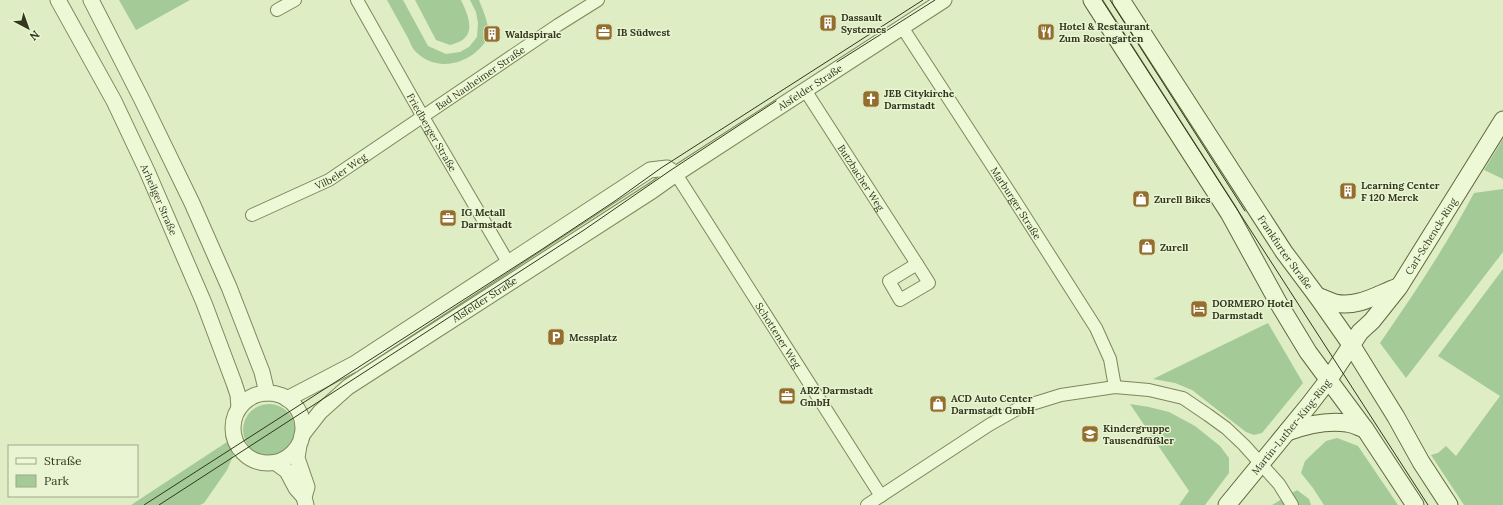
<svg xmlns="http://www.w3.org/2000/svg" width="1503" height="505" font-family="Lora,serif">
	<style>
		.green { fill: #a3ca97 }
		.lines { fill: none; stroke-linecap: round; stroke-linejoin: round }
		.minor-casing { stroke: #7f865a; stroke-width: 14 }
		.tertiary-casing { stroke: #7f865a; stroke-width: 17 }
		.secondary-casing { stroke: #62683d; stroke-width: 19 }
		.minor { stroke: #ecf8d6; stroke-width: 12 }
		.tertiary { stroke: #ecf8d6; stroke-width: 15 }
		.secondary { stroke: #ecf8d6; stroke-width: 17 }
		.tram { stroke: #33371e; stroke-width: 1 }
		.labels { text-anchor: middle; stroke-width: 3; stroke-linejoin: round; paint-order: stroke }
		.poi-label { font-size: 10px; font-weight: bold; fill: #33371e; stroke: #e8f4d2; text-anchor: start }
		.street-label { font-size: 10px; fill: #33371e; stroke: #e8f4d2 }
	</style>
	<rect width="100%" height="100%" fill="#deedc3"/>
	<path class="green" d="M 119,0 L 190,0 L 136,30 Z
		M 387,0 L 403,0 L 428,46 L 446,54 L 460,52 L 469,47 L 477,37 L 478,23 L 476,12 L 470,0 L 479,0 C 483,11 491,26 487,38 C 485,44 480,48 476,52 C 458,67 432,69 415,51 C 412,48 410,42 408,38 C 401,25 394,13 387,0 Z
		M 415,0 L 461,0 C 470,19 478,39 450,45 L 436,40 Z
		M 1503,139 L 1503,179 L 1484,170 Z
		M 1503,189 L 1503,252 L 1406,378 L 1380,343 C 1414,294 1446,246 1474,193 Z
		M 1503,269 L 1503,505 L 1464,505 L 1431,455 L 1438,453 L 1446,446 L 1456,456 L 1500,396 L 1438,356 Z
		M 1268,323 L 1303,383 L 1262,433 L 1254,435 L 1246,432 L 1192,390 L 1175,383 L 1153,379 Z
		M 1130,404 L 1149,407 L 1169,412 L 1195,426 L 1220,446 L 1229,458 L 1229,473 L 1205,505 L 1179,505 L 1189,491 Z
		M243 430a26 26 0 1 1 52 0a26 26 0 1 1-52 0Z
		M 1337,438 L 1358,446 L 1398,505 L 1324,505 L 1313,488 L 1301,473 L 1305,461 L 1326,441 Z
		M 230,440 L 234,454 L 227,470 L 204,503 L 200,505 L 131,505 Z
		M 1297,490 L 1309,499 L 1311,505 L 1272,505 Z"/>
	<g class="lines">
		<defs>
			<g id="minor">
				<path id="s1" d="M 357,0 L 423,117 L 509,264"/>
				<path d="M 277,10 L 295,0"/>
				<path id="s2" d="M 902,27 L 1010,193 L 1096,328 L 1110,359 L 1115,387"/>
				<path id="s3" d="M 805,90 L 917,264"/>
				<path id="s4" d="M 676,174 L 881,496"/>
				<path id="s5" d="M 252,215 L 329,180 L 558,25 L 598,0"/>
				<path d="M 917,264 L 929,283 L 900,300 L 889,281 Z"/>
				<path d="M 867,505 L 989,425 L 1019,408 L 1061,395 L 1115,387 L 1149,390 L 1183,398 L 1208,415 L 1226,428 L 1244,445 L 1279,484 L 1292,505"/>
			</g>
			<g id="tertiary">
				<path id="s6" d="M 58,0 L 114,101 L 147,171 L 204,303 L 234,383 L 238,395 L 239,408"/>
				<path d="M 91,0 L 141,98 L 192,203 L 229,287 L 262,372 L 267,393"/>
				<circle cx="268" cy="428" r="35"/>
				<path id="s7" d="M 287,399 L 354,364 L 650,170 L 667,168 L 676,174 L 944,0"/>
				<path id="s8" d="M 302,435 L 320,412 L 348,387 L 652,191 L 676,174"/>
				<path d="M 299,445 L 297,458 L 307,487 L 304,497 L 306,505"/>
				<path d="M 276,463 L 287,471 L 296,488 L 304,497"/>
			</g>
			<g id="secondary">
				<path d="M 1092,0 L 1229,213 L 1279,304 L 1308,352 L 1365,429 L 1415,505"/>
				<path id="s9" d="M 1121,0 L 1284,252 L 1317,296 L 1352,346 L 1396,417 L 1421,462 L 1449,505"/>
				<path d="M 1317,296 C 1323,298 1329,301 1335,303 C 1358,308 1378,294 1398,287"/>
				<path d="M 1287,432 C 1306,425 1326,420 1347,423 C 1353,424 1359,427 1365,429"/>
				<path id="s10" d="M 1227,505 L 1309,405 L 1329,379 L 1360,332 L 1372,321 L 1399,287 L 1503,120"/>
			</g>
		</defs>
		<use href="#minor" class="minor-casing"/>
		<use href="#tertiary" class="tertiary-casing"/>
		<use href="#secondary" class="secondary-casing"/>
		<use href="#minor" class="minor"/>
		<use href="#tertiary" class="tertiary"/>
		<use href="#secondary" class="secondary"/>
		<path class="tram" d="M 1102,0 L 1428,505
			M 1110,0 L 1245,211
			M 837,62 L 935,0
			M 144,505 L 541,250 L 615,201 L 661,168 L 923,0
			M 159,505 L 584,230 L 671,170 L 776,101"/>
	</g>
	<defs>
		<symbol id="building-square" viewBox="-11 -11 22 22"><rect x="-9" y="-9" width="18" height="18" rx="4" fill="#946e2c" stroke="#e8f4d2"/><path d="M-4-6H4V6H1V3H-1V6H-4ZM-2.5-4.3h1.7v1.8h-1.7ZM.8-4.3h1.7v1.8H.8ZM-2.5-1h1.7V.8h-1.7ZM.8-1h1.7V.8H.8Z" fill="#fff"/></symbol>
		<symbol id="office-square" viewBox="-11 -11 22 22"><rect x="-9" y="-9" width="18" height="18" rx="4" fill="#946e2c" stroke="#e8f4d2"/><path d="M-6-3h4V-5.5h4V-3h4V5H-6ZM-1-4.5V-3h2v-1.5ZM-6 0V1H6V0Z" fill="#fff"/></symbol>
		<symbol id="restaurant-square" viewBox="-11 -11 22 22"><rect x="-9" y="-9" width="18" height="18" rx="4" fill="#946e2c" stroke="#e8f4d2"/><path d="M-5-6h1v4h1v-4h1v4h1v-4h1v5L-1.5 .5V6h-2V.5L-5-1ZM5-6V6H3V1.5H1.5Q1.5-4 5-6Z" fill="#fff"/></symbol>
		<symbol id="church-square" viewBox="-11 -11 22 22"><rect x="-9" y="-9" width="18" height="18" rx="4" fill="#946e2c" stroke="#e8f4d2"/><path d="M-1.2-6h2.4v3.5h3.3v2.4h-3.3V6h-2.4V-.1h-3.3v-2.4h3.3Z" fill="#fff"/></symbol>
		<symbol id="shop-square" viewBox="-11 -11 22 22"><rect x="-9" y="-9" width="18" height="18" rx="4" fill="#946e2c" stroke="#e8f4d2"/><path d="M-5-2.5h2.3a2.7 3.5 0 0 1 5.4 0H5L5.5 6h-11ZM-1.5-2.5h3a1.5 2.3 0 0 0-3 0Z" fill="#fff"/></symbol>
		<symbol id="hotel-square" viewBox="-11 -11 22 22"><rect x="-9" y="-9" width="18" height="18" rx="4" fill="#946e2c" stroke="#e8f4d2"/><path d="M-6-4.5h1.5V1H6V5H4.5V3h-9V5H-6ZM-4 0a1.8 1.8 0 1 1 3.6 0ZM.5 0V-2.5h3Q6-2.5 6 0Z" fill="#fff"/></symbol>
		<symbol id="parking-square" viewBox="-11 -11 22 22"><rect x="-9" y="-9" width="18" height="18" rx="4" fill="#946e2c" stroke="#e8f4d2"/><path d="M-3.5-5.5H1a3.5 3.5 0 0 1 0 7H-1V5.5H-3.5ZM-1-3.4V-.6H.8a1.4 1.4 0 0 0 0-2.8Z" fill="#fff"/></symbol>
		<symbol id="school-square" viewBox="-11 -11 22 22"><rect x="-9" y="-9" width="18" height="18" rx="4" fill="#946e2c" stroke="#e8f4d2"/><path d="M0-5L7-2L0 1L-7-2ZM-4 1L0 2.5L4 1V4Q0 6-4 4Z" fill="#fff"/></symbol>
	</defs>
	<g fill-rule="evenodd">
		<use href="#building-square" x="818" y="13" width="20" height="20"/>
		<use href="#office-square" x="594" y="22" width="20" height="20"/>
		<use href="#restaurant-square" x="1036" y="22" width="20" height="20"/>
		<use href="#building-square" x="482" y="24" width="20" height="20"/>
		<use href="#church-square" x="861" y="89" width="20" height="20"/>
		<use href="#building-square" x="1338" y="181" width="20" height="20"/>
		<use href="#shop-square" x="1131" y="189" width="20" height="20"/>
		<use href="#office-square" x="438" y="208" width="20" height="20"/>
		<use href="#shop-square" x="1137" y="237" width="20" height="20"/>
		<use href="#hotel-square" x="1189" y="299" width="20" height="20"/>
		<use href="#parking-square" x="546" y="327" width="20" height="20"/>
		<use href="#office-square" x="777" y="386" width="20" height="20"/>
		<use href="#shop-square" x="928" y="394" width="20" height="20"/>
		<use href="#school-square" x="1080" y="424" width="20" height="20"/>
	</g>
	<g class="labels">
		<g class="poi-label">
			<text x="841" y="21">Dassault<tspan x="841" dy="12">Systemes</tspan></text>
			<text x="1059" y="30">Hotel &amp; Restaurant<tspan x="1059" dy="12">Zum Rosengarten</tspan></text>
			<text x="617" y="36">IB Südwest</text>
			<text x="505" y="38">Waldspirale</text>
			<text x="884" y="97">JEB Citykirche<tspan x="884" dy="12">Darmstadt</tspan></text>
			<text x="1361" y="189">Learning Center<tspan x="1361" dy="12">F 120 Merck</tspan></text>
			<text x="1154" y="203">Zurell Bikes</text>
			<text x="461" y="216">IG Metall<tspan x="461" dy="12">Darmstadt</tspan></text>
			<text x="1160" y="251">Zurell</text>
			<text x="1212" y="307">DORMERO Hotel<tspan x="1212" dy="12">Darmstadt</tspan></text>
			<text x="569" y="341">Messplatz</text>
			<text x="800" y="394">ARZ Darmstadt<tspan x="800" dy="12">GmbH</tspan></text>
			<text x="951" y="402">ACD Auto Center<tspan x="951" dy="12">Darmstadt GmbH</tspan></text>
			<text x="1103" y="432">Kindergruppe<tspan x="1103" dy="12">Tausendfüßler</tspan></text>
		</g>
		<g class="street-label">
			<text dy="4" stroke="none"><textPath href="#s5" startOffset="267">Bad Nauheimer Straße</textPath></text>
			<text dy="4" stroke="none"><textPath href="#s7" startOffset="617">Alsfelder Straße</textPath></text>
			<text dy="4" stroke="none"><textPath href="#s1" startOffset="152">Friedberger Straße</textPath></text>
			<text dy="4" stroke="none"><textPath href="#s5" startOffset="99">Vilbeler Weg</textPath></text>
			<text dy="4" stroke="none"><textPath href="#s3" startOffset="104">Butzbacher Weg</textPath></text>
			<text dy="4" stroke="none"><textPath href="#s6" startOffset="224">Arheilger Straße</textPath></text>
			<text dy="4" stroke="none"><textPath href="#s2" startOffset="210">Marburger Straße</textPath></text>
			<text dy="4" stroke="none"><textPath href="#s10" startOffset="338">Carl-Schenck-Ring</textPath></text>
			<text dy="4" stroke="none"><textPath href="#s9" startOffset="301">Frankfurter Straße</textPath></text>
			<text dy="4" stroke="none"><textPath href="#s8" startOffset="229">Alsfelder Straße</textPath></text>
			<text dy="4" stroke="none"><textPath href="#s4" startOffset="191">Schottener Weg</textPath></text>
			<text dy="4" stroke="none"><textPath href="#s10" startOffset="101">Martin-Luther-King-Ring</textPath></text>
		</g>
	</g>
	<rect x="8" y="445" width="130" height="52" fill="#e8f4d2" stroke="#a0a88a"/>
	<rect x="16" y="458" width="20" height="6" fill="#ecf8d6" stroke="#a0a88a"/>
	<text x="44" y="465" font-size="12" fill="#33371e">Straße</text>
	<rect x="16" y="475" width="20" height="12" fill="#a3ca97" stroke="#a0a88a"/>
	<text x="44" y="485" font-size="12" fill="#33371e">Park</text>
	<g transform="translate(28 28) rotate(139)" stroke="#e8f4d2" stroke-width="3" paint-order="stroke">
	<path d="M0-3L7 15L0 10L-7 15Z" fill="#33371e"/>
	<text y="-6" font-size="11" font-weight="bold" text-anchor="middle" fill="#33371e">N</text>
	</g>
</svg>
